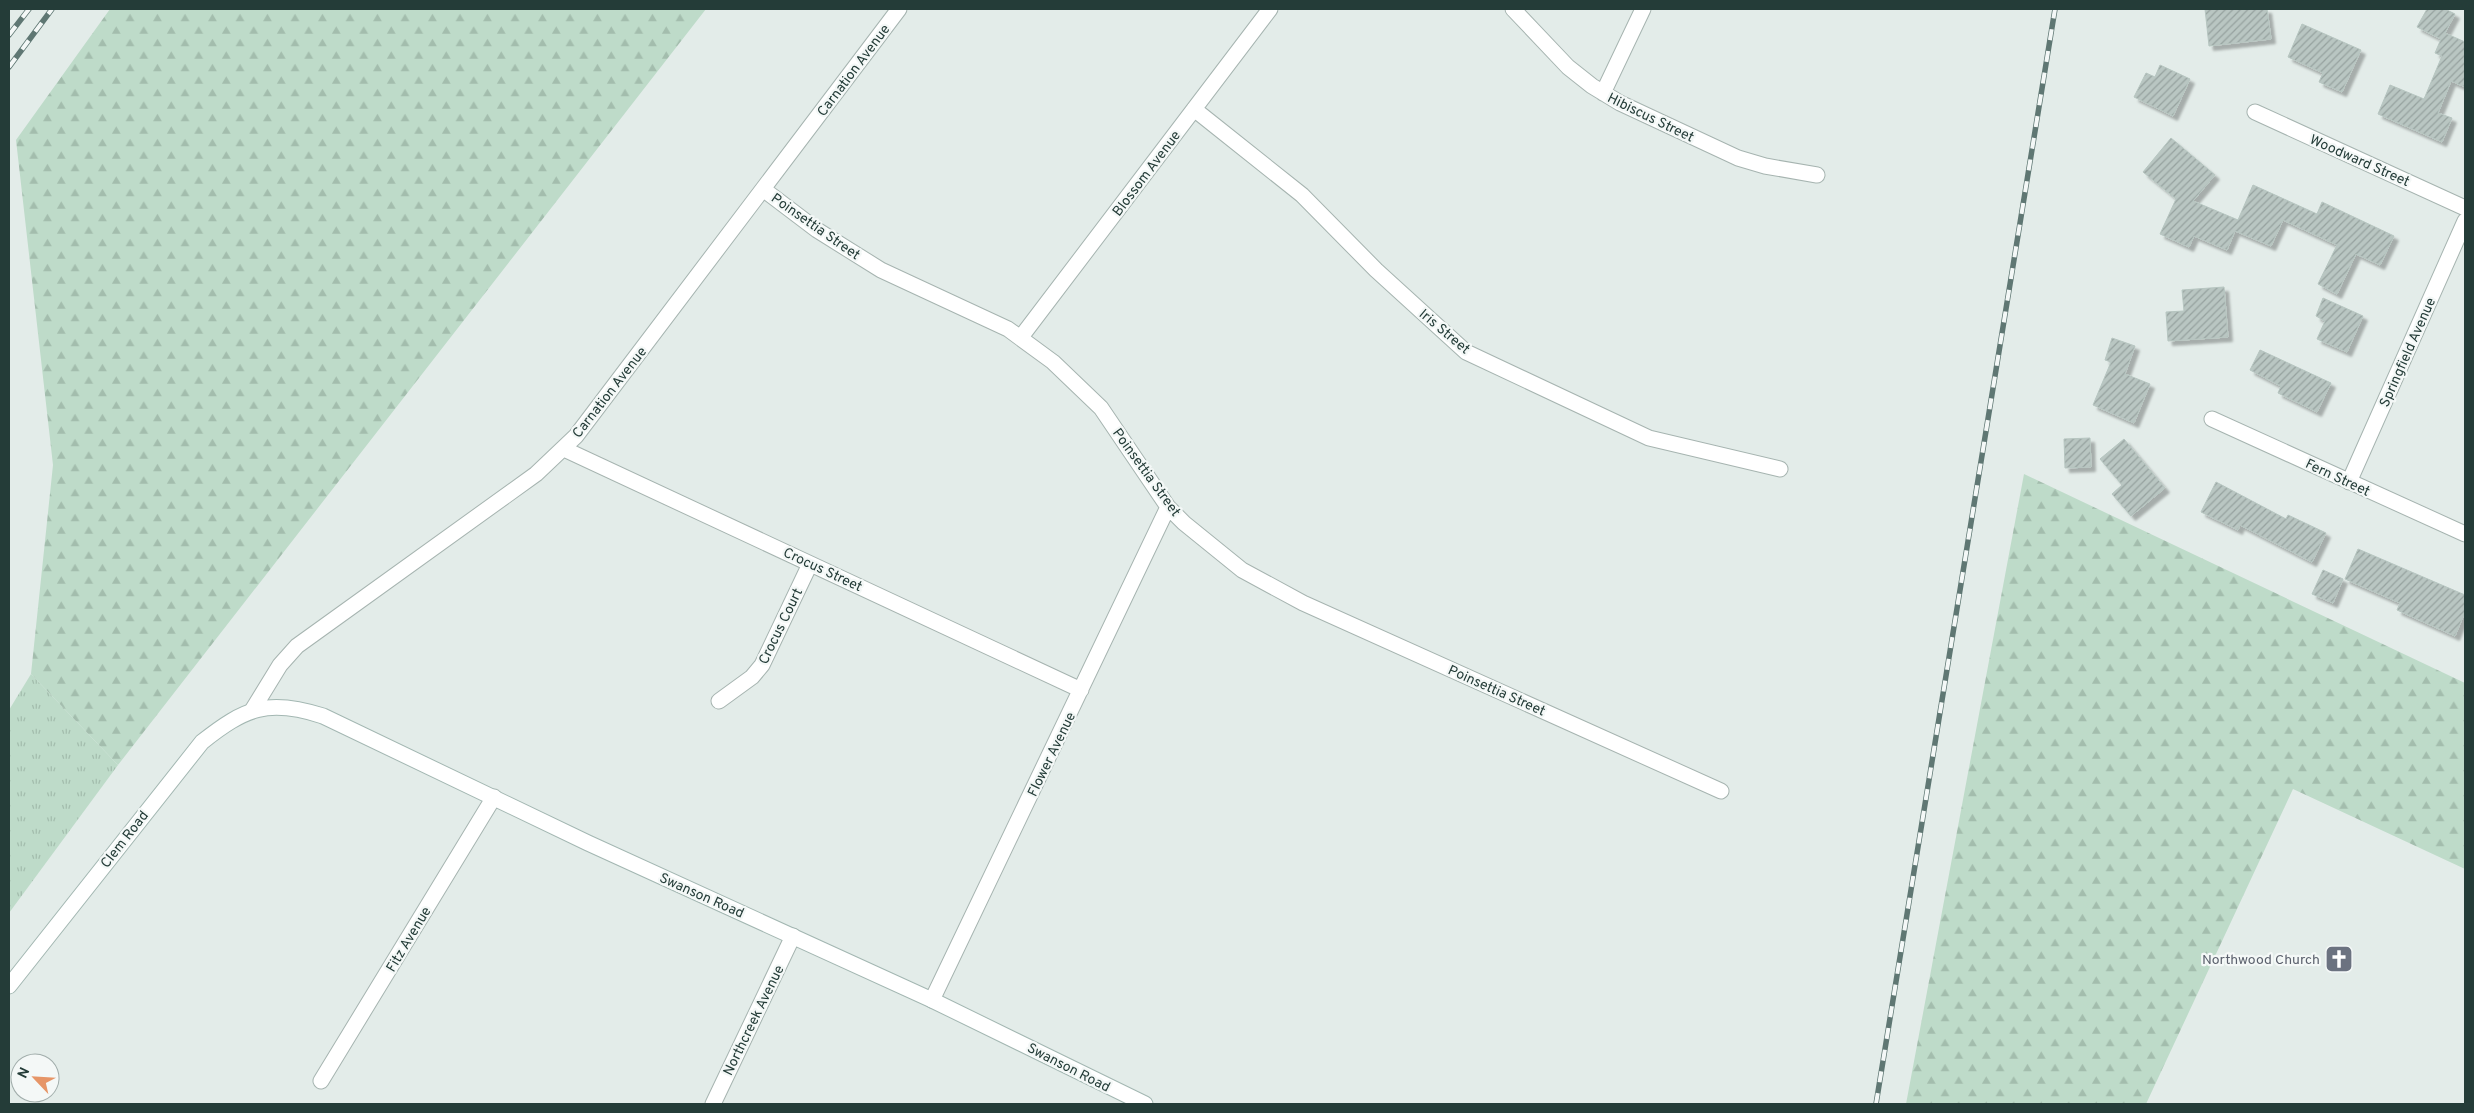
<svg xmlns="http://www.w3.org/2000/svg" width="2474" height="1113" font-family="Overpass,sans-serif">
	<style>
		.grass { fill: url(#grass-tufts) }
		.forest { fill: url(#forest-firs) }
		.building { fill: url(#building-hatch); stroke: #b6c5c0; filter: url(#shadow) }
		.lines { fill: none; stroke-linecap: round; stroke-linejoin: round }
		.street-casing { stroke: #a6b4b0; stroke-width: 17 }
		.secondary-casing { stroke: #a3b7b2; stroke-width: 17 }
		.street { stroke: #fff; stroke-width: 15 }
		.secondary { stroke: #fff; stroke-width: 15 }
		.rail-casing { stroke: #5f7773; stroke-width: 5.5 }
		.rail { stroke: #f4f8f7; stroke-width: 4; stroke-dasharray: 11; stroke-linecap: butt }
		.labels { text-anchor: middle; stroke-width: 4.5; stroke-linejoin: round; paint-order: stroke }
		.street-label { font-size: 14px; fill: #243c38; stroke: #f4f8f7 }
		.worship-label { font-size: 14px; fill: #5b616d; stroke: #f4f8f7; text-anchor: end }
	</style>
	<defs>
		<pattern id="grass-tufts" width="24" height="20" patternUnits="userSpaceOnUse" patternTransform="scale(1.25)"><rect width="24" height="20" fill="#bedbc9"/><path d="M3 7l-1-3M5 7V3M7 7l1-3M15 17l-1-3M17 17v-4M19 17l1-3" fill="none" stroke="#a3bdad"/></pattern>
		<pattern id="forest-firs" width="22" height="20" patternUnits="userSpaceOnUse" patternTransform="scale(1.25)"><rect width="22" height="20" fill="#bedbc9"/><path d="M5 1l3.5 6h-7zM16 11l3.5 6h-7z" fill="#a3bdad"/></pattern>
		<pattern id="building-hatch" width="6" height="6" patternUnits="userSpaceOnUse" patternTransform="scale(1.25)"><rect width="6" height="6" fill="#b9c6c2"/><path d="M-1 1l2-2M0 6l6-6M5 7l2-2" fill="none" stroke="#96a29f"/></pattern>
		<filter id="shadow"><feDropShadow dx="4.5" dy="4.5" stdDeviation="1" flood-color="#0004"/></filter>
	</defs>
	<rect width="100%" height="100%" fill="#e3ece9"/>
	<path class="grass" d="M 31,674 L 118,765 L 9,913 L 9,710 Z"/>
	<path class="forest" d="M 110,9 L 706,9 L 118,765 L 31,674 L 53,465 L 16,140 Z
		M 2024,474 L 2465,683 L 2465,869 L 2293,789 L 2146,1104 L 1906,1104 Z"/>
	<path class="building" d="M 2205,9 L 2267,9 L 2271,39 L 2209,46 Z
		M 2427,9 L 2445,9 L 2455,14 L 2445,33 L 2465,42 L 2465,87 L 2451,81 L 2438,113 L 2452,118 L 2442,142 L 2378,114 L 2390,85 L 2424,99 L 2442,56 L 2435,53 L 2441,39 L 2417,27 Z
		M 2302,24 L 2361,50 L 2342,92 L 2319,82 L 2323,73 L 2288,57 Z
		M 2160,65 L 2190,79 L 2173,116 L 2134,97 L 2146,73 L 2155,77 Z
		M 2171,138 L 2215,175 L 2193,201 L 2238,220 L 2253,185 L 2317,214 L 2322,202 L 2394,236 L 2380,265 L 2356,254 L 2337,294 L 2318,284 L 2337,245 L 2283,220 L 2271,246 L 2235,231 L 2227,250 L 2194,236 L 2189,247 L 2160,234 L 2176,199 L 2143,172 Z
		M 2224,287 L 2228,337 L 2168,341 L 2166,312 L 2184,311 L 2182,290 Z
		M 2323,298 L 2363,316 L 2347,352 L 2317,339 L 2325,321 L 2316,316 Z
		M 2112,338 L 2135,346 L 2125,374 L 2150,384 L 2134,423 L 2093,405 L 2111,362 L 2105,360 Z
		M 2260,350 L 2331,383 L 2317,412 L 2278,393 L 2281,386 L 2250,370 Z
		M 2090,438 L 2091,467 L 2065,468 L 2064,439 Z
		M 2124,439 L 2165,488 L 2131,516 L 2112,494 L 2122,485 L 2100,459 Z
		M 2216,482 L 2286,519 L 2288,515 L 2326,533 L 2312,562 L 2240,525 L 2238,530 L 2201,512 Z
		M 2358,549 L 2465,595 L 2465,612 L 2455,636 L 2397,610 L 2400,603 L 2345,579 Z
		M 2323,570 L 2343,579 L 2333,603 L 2312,594 Z"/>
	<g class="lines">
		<defs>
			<path id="street" d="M 1513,9 L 1568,67 L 1592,86 L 1620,103 L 1738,158 L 1765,166 L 1817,175
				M 1603,93 L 1643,9
				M 1194,109 L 1302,195 L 1376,270 L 1466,352 L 1649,438 L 1780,469
				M 2255,112 L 2465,208
				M 763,189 L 817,230 L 881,270 L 1008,329 L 1053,362 L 1101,408 L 1168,507 L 1184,523 L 1242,570 L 1303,603 L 1721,791
				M 1021,337 L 1270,9
				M 2212,419 L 2465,534
				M 564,449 L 1081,690
				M 2349,482 L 2465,221
				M 719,701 L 752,677 L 762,665 L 810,564
				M 253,709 L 280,665 L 297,646 L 536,474 L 576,436 L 899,9
				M 932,1000 L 1168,507
				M 321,1081 L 494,797
				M 713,1104 L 793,936"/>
			<path id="secondary" d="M 9,986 L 202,742 C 245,708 268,698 323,716 L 588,843 L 932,1000 L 1145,1104"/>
		</defs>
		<use href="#street" class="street-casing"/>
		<use href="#secondary" class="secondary-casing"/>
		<use href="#street" class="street"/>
		<use href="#secondary" class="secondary"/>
		<defs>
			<path id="rail" d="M 9,35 L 29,9
				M 9,67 L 52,9
				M 1876,1104 L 2055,9"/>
		</defs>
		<use href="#rail" class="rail-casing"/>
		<use href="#rail" class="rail"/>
	</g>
	<defs>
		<symbol id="church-square" viewBox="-11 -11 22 22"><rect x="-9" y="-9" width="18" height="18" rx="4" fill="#6b7280" stroke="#f4f8f7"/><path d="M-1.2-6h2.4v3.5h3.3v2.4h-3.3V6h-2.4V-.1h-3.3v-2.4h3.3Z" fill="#fff"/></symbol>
	</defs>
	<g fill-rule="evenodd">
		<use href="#church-square" x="2323" y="943" width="32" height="32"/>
	</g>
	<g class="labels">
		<g class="street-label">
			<text transform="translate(853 70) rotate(-53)" y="5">Carnation Avenue</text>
			<text transform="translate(1651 117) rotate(26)" y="5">Hibiscus Street</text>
			<text transform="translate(2360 160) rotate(24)" y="5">Woodward Street</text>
			<text transform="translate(1146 173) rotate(-53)" y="5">Blossom Avenue</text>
			<text transform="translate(816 226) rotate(35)" y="5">Poinsettia Street</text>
			<text transform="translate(1445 331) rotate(40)" y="5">Iris Street</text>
			<text transform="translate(2407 352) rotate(-66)" y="5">Springfield Avenue</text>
			<text transform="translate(609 392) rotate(-52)" y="5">Carnation Avenue</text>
			<text transform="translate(1147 472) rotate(54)" y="5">Poinsettia Street</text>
			<text transform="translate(2338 477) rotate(25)" y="5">Fern Street</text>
			<text transform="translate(823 569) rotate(25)" y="5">Crocus Street</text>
			<text transform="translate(780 626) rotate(-64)" y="5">Crocus Court</text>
			<text transform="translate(1497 690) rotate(24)" y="5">Poinsettia Street</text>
			<text transform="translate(1051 754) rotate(-64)" y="5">Flower Avenue</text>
			<text transform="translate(124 839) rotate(-52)" y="5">Clem Road</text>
			<text transform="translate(702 895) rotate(24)" y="5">Swanson Road</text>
			<text transform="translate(408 939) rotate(-59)" y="5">Fitz Avenue</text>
			<text transform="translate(753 1020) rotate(-64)" y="5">Northcreek Avenue</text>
			<text transform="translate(1069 1067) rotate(27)" y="5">Swanson Road</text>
		</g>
		<g class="worship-label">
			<text x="2320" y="964">Northwood Church</text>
		</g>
	</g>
	<rect width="2474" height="1113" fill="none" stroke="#243c38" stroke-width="20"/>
	<g transform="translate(35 1078) rotate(295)"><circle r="24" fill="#f4f8f7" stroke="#a1adab"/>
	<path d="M0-4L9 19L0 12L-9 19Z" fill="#e69567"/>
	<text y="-8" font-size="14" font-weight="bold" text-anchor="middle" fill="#243c38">N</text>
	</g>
</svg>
